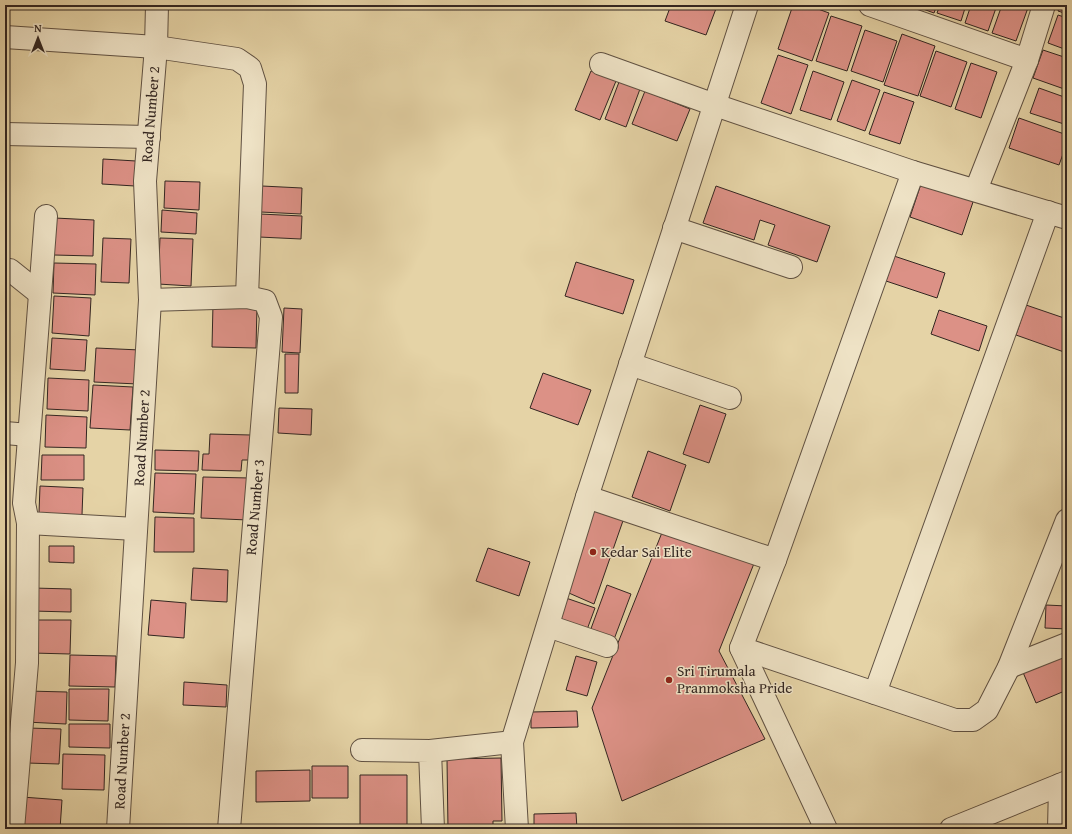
<svg xmlns="http://www.w3.org/2000/svg" width="1072" height="834" font-family="'Gentium Book Plus',serif">
	<style>
		.building { fill: #dc9186; stroke: #332621 }
		.lines { fill: none; stroke-linecap: round; stroke-linejoin: round }
		.minor-casing { stroke: #605142; stroke-width: 24 }
		.minor { stroke: #eee2c5; stroke-width: 22 }
		.poi-dot { fill: #8f2418; stroke: #eee2c5; stroke-width: 1.5 }
		.labels { text-anchor: middle; stroke-width: 3; stroke-linejoin: round; paint-order: stroke }
		.street-label { font-size: 15px; fill: #332621; stroke: #eee2c5 }
		.poi-label { font-size: 15px; fill: #332621; stroke: #eee2c5; text-anchor: start }
	</style>
	<rect width="100%" height="100%" fill="#e5d3a6"/>
	<filter id="stains"><feTurbulence type="fractalNoise" baseFrequency=".005" numOctaves="4"/><feColorMatrix values="0 0 0 0 .2 0 0 0 0 .09 0 0 0 0 .02 0 0 0 .5 -.17"/></filter>
	<radialGradient id="worn" r=".72"><stop offset=".6" stop-color="#630" stop-opacity="0"/><stop offset="1" stop-color="#630" stop-opacity=".3"/></radialGradient>
	<path class="building" d="M 671,5 L 717,6 L 706,35 L 665,21 Z
		M 793,5 L 807,5 L 829,13 L 812,61 L 778,49 Z
		M 912,5 L 937,5 L 934,13 Z
		M 940,5 L 966,5 L 961,21 L 937,13 Z
		M 971,5 L 997,5 L 988,31 L 965,23 Z
		M 1002,5 L 1029,5 L 1016,41 L 992,33 Z
		M 1060,5 L 1067,5 L 1067,14 L 1058,11 Z
		M 1058,15 L 1067,18 L 1067,50 L 1048,43 Z
		M 831,16 L 862,26 L 847,71 L 816,61 Z
		M 865,30 L 897,41 L 883,82 L 851,71 Z
		M 902,34 L 935,46 L 918,96 L 884,85 Z
		M 1043,50 L 1067,58 L 1067,90 L 1033,78 Z
		M 936,51 L 967,62 L 951,107 L 920,96 Z
		M 778,55 L 808,65 L 791,114 L 761,103 Z
		M 971,63 L 997,72 L 981,118 L 955,109 Z
		M 591,71 L 616,81 L 600,120 L 575,110 Z
		M 813,71 L 844,82 L 831,120 L 800,110 Z
		M 852,80 L 880,90 L 865,131 L 837,121 Z
		M 619,82 L 640,89 L 626,127 L 605,119 Z
		M 1039,88 L 1067,98 L 1067,125 L 1030,113 Z
		M 645,91 L 690,109 L 677,141 L 632,124 Z
		M 884,92 L 914,102 L 900,144 L 869,134 Z
		M 1019,118 L 1067,135 L 1067,143 L 1059,165 L 1009,148 Z
		M 103,159 L 136,161 L 135,186 L 102,184 Z
		M 165,181 L 200,182 L 199,210 L 164,208 Z
		M 922,181 L 974,199 L 962,235 L 910,217 Z
		M 262,186 L 302,188 L 301,214 L 261,212 Z
		M 716,186 L 830,226 L 817,262 L 768,245 L 775,225 L 760,220 L 754,240 L 703,223 Z
		M 162,210 L 197,213 L 196,234 L 161,232 Z
		M 260,214 L 302,216 L 301,239 L 259,237 Z
		M 55,218 L 94,220 L 93,256 L 54,255 Z
		M 103,238 L 131,239 L 129,283 L 101,282 Z
		M 160,238 L 193,239 L 191,286 L 158,284 Z
		M 894,256 L 945,273 L 937,298 L 886,281 Z
		M 576,262 L 634,280 L 623,314 L 565,296 Z
		M 54,263 L 96,264 L 95,295 L 53,293 Z
		M 54,296 L 91,298 L 89,336 L 52,333 Z
		M 213,304 L 257,305 L 256,348 L 212,347 Z
		M 1026,305 L 1067,319 L 1067,344 L 1064,352 L 1016,335 Z
		M 284,308 L 302,309 L 300,353 L 282,352 Z
		M 939,310 L 987,326 L 979,351 L 931,334 Z
		M 52,338 L 87,340 L 85,371 L 50,369 Z
		M 96,348 L 140,350 L 138,384 L 94,382 Z
		M 285,354 L 299,354 L 298,393 L 285,393 Z
		M 543,373 L 591,390 L 578,425 L 530,408 Z
		M 48,378 L 89,380 L 88,411 L 47,409 Z
		M 93,385 L 133,387 L 130,430 L 90,428 Z
		M 700,405 L 726,414 L 709,463 L 683,454 Z
		M 279,408 L 312,409 L 311,435 L 278,433 Z
		M 46,415 L 87,417 L 86,448 L 45,447 Z
		M 210,434 L 251,435 L 250,460 L 242,460 L 241,471 L 202,470 L 203,454 L 209,454 Z
		M 155,450 L 199,451 L 198,471 L 155,470 Z
		M 648,451 L 686,465 L 670,511 L 632,497 Z
		M 42,455 L 84,455 L 84,480 L 41,480 Z
		M 155,473 L 196,474 L 194,514 L 153,512 Z
		M 203,477 L 250,478 L 248,520 L 201,518 Z
		M 40,486 L 83,488 L 82,515 L 39,513 Z
		M 588,503 L 625,515 L 594,604 L 562,590 Z
		M 155,517 L 194,518 L 194,552 L 154,552 Z
		M 665,525 L 755,561 L 719,651 L 765,739 L 622,801 L 592,708 Z
		M 49,546 L 74,546 L 74,563 L 49,562 Z
		M 488,548 L 530,562 L 519,596 L 476,581 Z
		M 193,568 L 228,570 L 227,602 L 191,600 Z
		M 607,585 L 631,594 L 613,642 L 589,634 Z
		M 33,588 L 71,589 L 71,612 L 32,611 Z
		M 563,597 L 595,608 L 585,635 L 554,624 Z
		M 151,600 L 186,603 L 184,638 L 148,635 Z
		M 1046,605 L 1067,606 L 1067,629 L 1045,628 Z
		M 32,620 L 71,620 L 70,654 L 32,653 Z
		M 1061,654 L 1067,668 L 1067,690 L 1036,703 L 1022,670 Z
		M 70,655 L 116,656 L 115,687 L 69,686 Z
		M 576,656 L 597,662 L 587,696 L 566,690 Z
		M 184,682 L 227,685 L 226,707 L 183,705 Z
		M 5,683 L 9,683 L 8,718 L 5,718 Z
		M 69,689 L 109,689 L 108,721 L 69,720 Z
		M 27,691 L 67,692 L 66,724 L 26,722 Z
		M 577,711 L 578,727 L 531,728 L 531,712 Z
		M 69,724 L 110,724 L 110,748 L 69,747 Z
		M 28,728 L 61,729 L 59,764 L 27,763 Z
		M 63,754 L 105,755 L 104,790 L 62,789 Z
		M 501,758 L 502,821 L 493,821 L 493,829 L 448,829 L 447,759 Z
		M 312,766 L 348,766 L 348,798 L 312,798 Z
		M 310,770 L 310,801 L 256,802 L 256,771 Z
		M 360,775 L 407,775 L 407,829 L 360,829 Z
		M 22,797 L 62,800 L 60,829 L 20,829 Z
		M 576,813 L 577,829 L 534,829 L 534,814 Z
		M 71,826 L 104,828 L 104,829 L 71,829 Z"/>
	<g class="lines">
		<defs>
			<g id="minor">
				<path d="M 870,5 L 1027,60"/>
				<path d="M 5,37 L 156,47 L 237,59 L 250,68 L 255,84 L 247,297"/>
				<path d="M 601,64 L 715,105 L 913,172 L 1067,218"/>
				<path d="M 5,134 L 149,137"/>
				<path d="M 976,190 L 1027,60 L 1044,5"/>
				<path d="M 46,216 L 24,503 L 28,523 L 136,529"/>
				<path d="M 674,228 L 791,267"/>
				<path d="M 5,270 L 10,270 L 40,294"/>
				<path d="M 150,300 L 247,297 L 265,301 L 271,317 L 229,829"/>
				<path d="M 630,364 L 730,398"/>
				<path d="M 5,433 L 29,435"/>
				<path d="M 587,497 L 775,560"/>
				<path d="M 548,626 L 607,646"/>
				<path d="M 741,648 L 955,720 L 973,720 L 987,710 L 1009,667 L 1067,520"/>
				<path d="M 1009,667 L 1067,644"/>
				<path d="M 875,693 L 1048,212"/>
				<path d="M 362,750 L 430,751 L 433,829"/>
				<path d="M 430,751 L 512,742"/>
				<path d="M 13,829 L 27,663 L 28,523"/>
				<path id="s1" d="M 118,829 L 150,300 L 145,181 L 156,47 L 157,5"/>
				<path d="M 517,829 L 512,742 L 587,497 L 747,5"/>
				<path d="M 826,829 L 741,648 L 775,560 L 913,172"/>
				<path d="M 951,829 L 1067,782"/>
				<path d="M 1059,829 L 1060,785"/>
			</g>
		</defs>
		<use href="#minor" class="minor-casing"/>
		<use href="#minor" class="minor"/>
	</g>
	<g class="poi-dot">
		<circle cx="593" cy="552" r="4"/>
		<circle cx="669" cy="680" r="4"/>
	</g>
	<g class="labels">
		<g class="street-label">
			<text dy="5" stroke="none"><textPath href="#s1" startOffset="716">Road Number 2</textPath></text>
			<text dy="5" stroke="none"><textPath href="#s1" startOffset="392">Road Number 2</textPath></text>
			<text transform="translate(255 507) rotate(-85)" y="5">Road Number 3</text>
			<text dy="5" stroke="none"><textPath href="#s1" startOffset="68">Road Number 2</textPath></text>
		</g>
		<g class="poi-label">
			<text x="601" y="557">Kedar Sai Elite</text>
			<text x="677" y="676">Sri Tirumala<tspan x="677" dy="17">Pranmoksha Pride</tspan></text>
		</g>
	</g>
	<rect width="1072" height="834" fill="none" stroke="#e5d3a6" stroke-width="20"/>
	<rect x="6" y="6" width="1060" height="822" fill="none" stroke="#332621" stroke-width="2"/>
	<rect x="10" y="10" width="1052" height="814" fill="none" stroke="#332621"/>
	<g transform="translate(38 38)" stroke="#eee2c5" stroke-width="3" paint-order="stroke">
	<path d="M0-3L7 15L0 10L-7 15Z" fill="#332621"/>
	<text y="-6" font-size="11" font-weight="bold" text-anchor="middle" fill="#332621">N</text>
	</g>
	<rect width="100%" height="100%" filter="url(#stains)"/>
	<rect width="100%" height="100%" fill="url(#worn)"/>
</svg>
